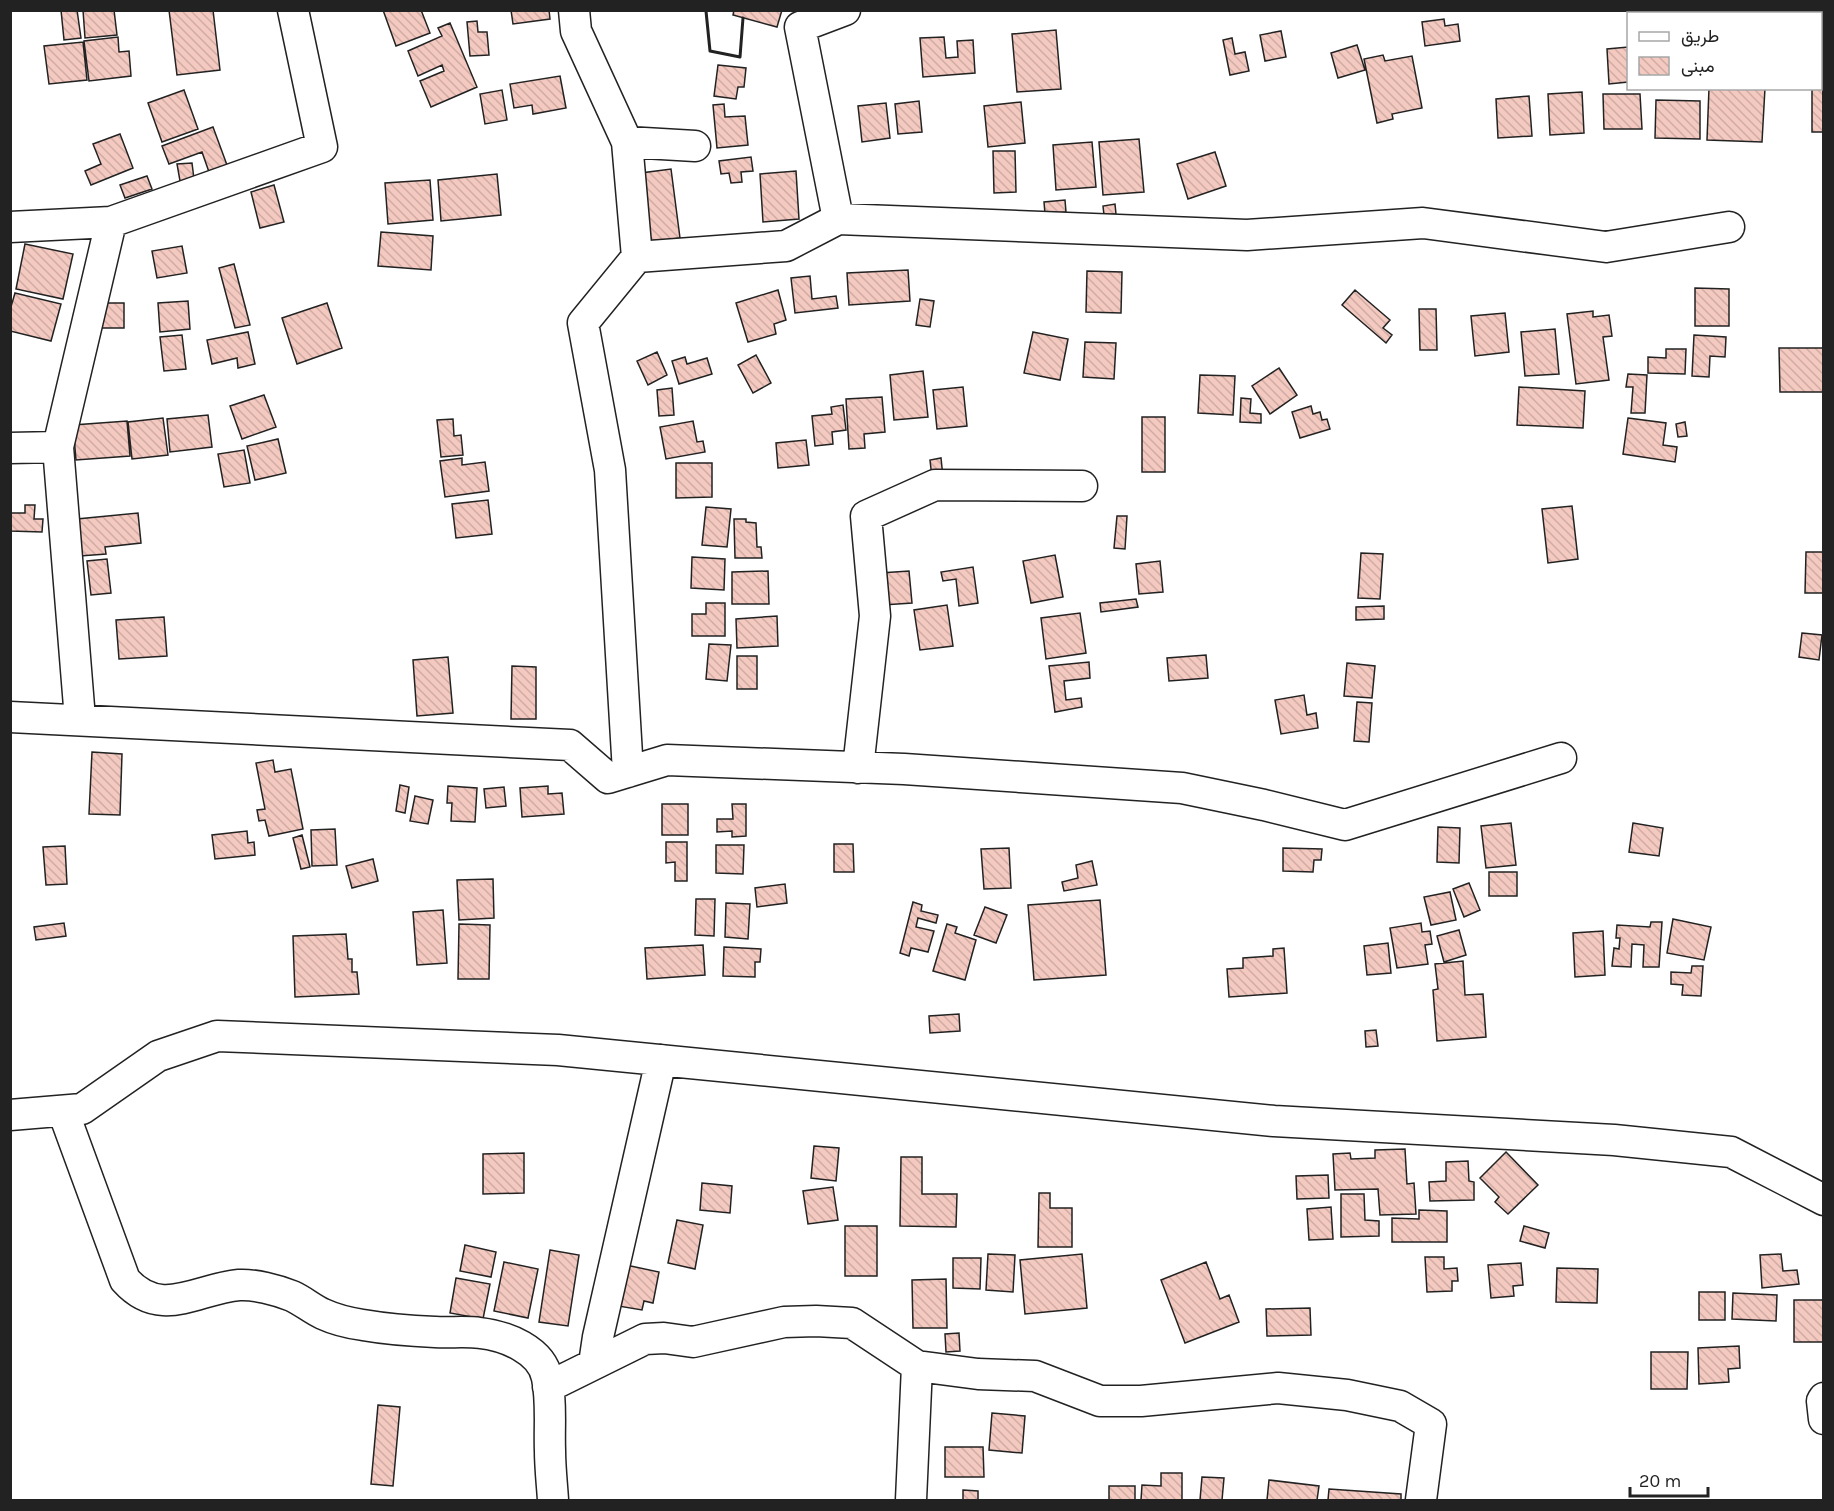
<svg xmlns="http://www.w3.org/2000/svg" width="1834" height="1511" font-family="Karla,Vazirmatn,sans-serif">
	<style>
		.building { fill: url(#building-back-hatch); stroke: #222; stroke-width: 1.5 }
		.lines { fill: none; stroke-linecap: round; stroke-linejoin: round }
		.minor-casing { stroke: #222; stroke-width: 33 }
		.minor { stroke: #fff; stroke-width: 30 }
		.wall { stroke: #222; stroke-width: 3 }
	</style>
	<defs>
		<pattern id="building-back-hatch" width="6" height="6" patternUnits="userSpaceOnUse" patternTransform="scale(1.5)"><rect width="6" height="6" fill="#f3c9c0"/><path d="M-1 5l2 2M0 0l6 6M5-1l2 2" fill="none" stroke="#d0aca5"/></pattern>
	</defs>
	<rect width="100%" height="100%" fill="#fff"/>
	<path class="building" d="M 61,10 L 77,10 L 81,38 L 64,40 Z
		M 83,10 L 114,10 L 117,35 L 85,38 Z
		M 169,10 L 213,10 L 220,70 L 177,75 Z
		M 383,10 L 421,10 L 430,33 L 396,46 Z
		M 511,10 L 549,10 L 550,19 L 513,24 Z
		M 734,10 L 782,10 L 777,27 L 733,15 Z
		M 1444,19 L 1445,26 L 1458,24 L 1460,41 L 1425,46 L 1422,22 Z
		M 477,21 L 478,32 L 487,32 L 489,55 L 470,56 L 467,22 Z
		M 450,23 L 477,87 L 431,107 L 420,81 L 444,71 L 442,65 L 418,76 L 408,51 L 442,36 L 438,28 Z
		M 1056,30 L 1061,89 L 1017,92 L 1012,34 Z
		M 1281,31 L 1286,57 L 1265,61 L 1260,35 Z
		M 118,37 L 119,52 L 129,51 L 131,76 L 89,81 L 84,41 Z
		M 944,37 L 946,58 L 958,57 L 957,41 L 973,40 L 975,73 L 923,77 L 920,38 Z
		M 1232,38 L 1235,54 L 1245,52 L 1249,71 L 1230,75 L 1223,40 Z
		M 83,42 L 87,80 L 49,84 L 44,46 Z
		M 1357,45 L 1365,70 L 1338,78 L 1331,53 Z
		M 1628,47 L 1628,82 L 1609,84 L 1607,49 Z
		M 1383,55 L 1385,61 L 1412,56 L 1422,108 L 1392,114 L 1393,119 L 1377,123 L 1364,59 Z
		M 718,65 L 746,68 L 744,87 L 738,87 L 736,99 L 714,96 Z
		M 560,76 L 566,108 L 533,114 L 532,105 L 514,108 L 510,84 Z
		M 1820,84 L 1824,84 L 1824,132 L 1812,132 L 1812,88 L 1820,88 Z
		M 1709,88 L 1765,88 L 1762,142 L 1707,140 Z
		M 184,90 L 198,129 L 162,142 L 148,103 Z
		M 502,90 L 507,120 L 485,124 L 480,94 Z
		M 1582,92 L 1584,133 L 1550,135 L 1548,94 Z
		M 1603,94 L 1640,94 L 1642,129 L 1604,129 Z
		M 1529,96 L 1532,136 L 1498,138 L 1496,99 Z
		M 1656,100 L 1700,101 L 1700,139 L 1655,138 Z
		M 919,101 L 922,132 L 898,134 L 895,104 Z
		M 1021,102 L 1025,143 L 988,147 L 984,106 Z
		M 886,103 L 890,138 L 862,142 L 858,106 Z
		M 724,104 L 725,117 L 745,116 L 748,145 L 717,148 L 713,105 Z
		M 213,127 L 227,165 L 209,172 L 202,152 L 169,164 L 162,146 Z
		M 120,134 L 133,168 L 91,185 L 85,171 L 101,164 L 93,144 Z
		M 1139,139 L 1144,192 L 1103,195 L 1099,142 Z
		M 1092,142 L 1096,187 L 1056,190 L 1053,145 Z
		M 993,151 L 1015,151 L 1016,192 L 994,193 Z
		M 1215,152 L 1226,186 L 1188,199 L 1177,164 Z
		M 751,157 L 753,171 L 741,172 L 742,182 L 731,183 L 729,173 L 721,174 L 719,161 Z
		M 192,163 L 194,179 L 180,181 L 177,164 Z
		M 671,169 L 680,238 L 650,242 L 641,173 Z
		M 796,171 L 799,219 L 763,222 L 760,174 Z
		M 497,174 L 501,215 L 441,221 L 438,180 Z
		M 147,176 L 152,189 L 125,198 L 120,185 Z
		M 430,180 L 433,220 L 388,224 L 385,183 Z
		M 274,185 L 284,222 L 260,228 L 251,192 Z
		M 1065,200 L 1066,212 L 1045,214 L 1044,202 Z
		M 1115,204 L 1116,214 L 1104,215 L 1103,206 Z
		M 381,232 L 433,236 L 431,270 L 378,266 Z
		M 25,244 L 73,254 L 63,299 L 16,289 Z
		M 182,246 L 187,273 L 157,278 L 152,251 Z
		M 234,264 L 250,325 L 235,328 L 219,268 Z
		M 908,270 L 910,301 L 849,305 L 847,273 Z
		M 1087,271 L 1122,272 L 1121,313 L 1086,312 Z
		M 810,276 L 812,299 L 836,296 L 838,308 L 795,313 L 791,278 Z
		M 1695,288 L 1729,289 L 1729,326 L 1695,326 Z
		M 778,290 L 786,320 L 774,324 L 776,334 L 748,342 L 736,303 Z
		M 1355,290 L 1390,320 L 1383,328 L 1392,335 L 1386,343 L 1342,305 Z
		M 15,293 L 61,304 L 51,341 L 10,331 L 10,310 Z
		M 920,299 L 934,301 L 930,327 L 916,325 Z
		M 188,301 L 190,329 L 160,332 L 158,303 Z
		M 90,303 L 124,303 L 124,328 L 90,328 Z
		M 327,303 L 342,348 L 297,364 L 282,318 Z
		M 1419,309 L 1436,309 L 1437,350 L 1420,350 Z
		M 1593,311 L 1593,317 L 1609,315 L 1612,336 L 1603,337 L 1609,380 L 1576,384 L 1567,314 Z
		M 1505,313 L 1509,352 L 1475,356 L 1471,316 Z
		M 1555,329 L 1559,374 L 1525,376 L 1521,332 Z
		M 248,332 L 255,364 L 238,368 L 237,358 L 212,364 L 207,340 Z
		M 1033,332 L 1068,339 L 1060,380 L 1024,373 Z
		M 182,335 L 186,369 L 164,371 L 160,337 Z
		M 1694,335 L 1726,337 L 1725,357 L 1710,356 L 1709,377 L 1692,376 Z
		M 1085,342 L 1116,343 L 1114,379 L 1083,377 Z
		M 1779,348 L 1824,348 L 1824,392 L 1780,392 Z
		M 1666,349 L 1686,349 L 1685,374 L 1648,373 L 1648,357 L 1666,358 Z
		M 657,352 L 667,375 L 648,385 L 637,361 Z
		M 756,355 L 771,383 L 753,393 L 738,365 Z
		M 685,357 L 687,364 L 707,358 L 712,374 L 679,384 L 672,361 Z
		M 1279,368 L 1297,395 L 1270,414 L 1252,386 Z
		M 923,371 L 928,417 L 894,420 L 890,375 Z
		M 1628,374 L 1647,375 L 1645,413 L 1631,413 L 1633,387 L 1626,387 Z
		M 1200,375 L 1235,376 L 1233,415 L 1198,413 Z
		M 963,387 L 967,426 L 937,429 L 933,390 Z
		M 1519,387 L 1585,391 L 1583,428 L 1517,425 Z
		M 672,388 L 674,415 L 659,416 L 657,390 Z
		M 264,395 L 276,427 L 242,439 L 230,406 Z
		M 882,397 L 885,432 L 864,434 L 865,448 L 849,449 L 846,399 Z
		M 1241,398 L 1251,399 L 1250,413 L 1261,414 L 1261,423 L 1240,422 Z
		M 843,405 L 846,430 L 832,432 L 833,444 L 815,446 L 812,416 L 832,414 L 831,407 Z
		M 1311,406 L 1313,414 L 1320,412 L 1322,420 L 1327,419 L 1330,429 L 1300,438 L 1292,412 Z
		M 208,415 L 212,447 L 170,452 L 167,419 Z
		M 1142,417 L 1165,417 L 1165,472 L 1142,472 Z
		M 163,418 L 168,455 L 132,459 L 128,422 Z
		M 1628,418 L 1666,423 L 1663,445 L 1677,447 L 1675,462 L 1623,454 Z
		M 453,419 L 454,436 L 461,435 L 463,455 L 441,457 L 437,420 Z
		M 127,421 L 130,456 L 76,460 L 73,425 Z
		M 693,421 L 697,442 L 703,441 L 705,452 L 666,459 L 660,427 Z
		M 1685,422 L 1687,436 L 1678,437 L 1676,424 Z
		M 278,439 L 286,473 L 255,480 L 247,446 Z
		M 806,440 L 809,465 L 778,468 L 776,443 Z
		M 244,450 L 250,483 L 224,487 L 218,454 Z
		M 462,458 L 462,465 L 485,462 L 489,491 L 445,497 L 440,461 Z
		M 941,458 L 943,477 L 932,478 L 930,460 Z
		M 676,463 L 712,463 L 712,497 L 676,498 Z
		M 488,500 L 492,534 L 456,538 L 452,504 Z
		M 25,505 L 35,505 L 34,519 L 43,519 L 42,532 L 10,531 L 10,513 L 25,513 Z
		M 1572,506 L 1578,559 L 1548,563 L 1542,509 Z
		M 706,507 L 731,509 L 727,547 L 702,545 Z
		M 138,513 L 141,543 L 105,547 L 106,554 L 80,556 L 77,519 Z
		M 1117,516 L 1127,516 L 1125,549 L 1114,548 Z
		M 734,519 L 746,519 L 746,522 L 756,523 L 757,547 L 761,547 L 762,558 L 735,558 Z
		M 1806,552 L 1824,552 L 1824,593 L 1805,593 Z
		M 1361,553 L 1383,554 L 1380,599 L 1358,598 Z
		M 1055,555 L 1063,597 L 1031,603 L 1023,561 Z
		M 692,557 L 725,559 L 724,590 L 691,588 Z
		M 107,559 L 111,593 L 91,595 L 87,561 Z
		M 1160,561 L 1163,592 L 1139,594 L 1136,564 Z
		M 973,567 L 978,603 L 959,606 L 956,579 L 943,581 L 941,572 Z
		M 768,571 L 769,604 L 732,604 L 732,572 Z
		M 909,571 L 912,603 L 883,605 L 880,573 Z
		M 1136,599 L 1138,607 L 1101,612 L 1100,603 Z
		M 706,603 L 725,603 L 725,636 L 692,636 L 692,614 L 706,614 Z
		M 947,605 L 953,646 L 920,650 L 914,610 Z
		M 1384,606 L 1384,619 L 1356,620 L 1356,607 Z
		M 1080,613 L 1086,653 L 1046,659 L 1041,618 Z
		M 777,616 L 778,646 L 737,648 L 736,619 Z
		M 164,617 L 167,656 L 119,659 L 116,620 Z
		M 1802,633 L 1822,635 L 1819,660 L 1799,657 Z
		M 709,644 L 731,645 L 727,681 L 706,679 Z
		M 1206,655 L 1208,678 L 1169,681 L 1167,658 Z
		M 737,656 L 757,656 L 757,689 L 737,689 Z
		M 448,657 L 453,713 L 417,716 L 413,660 Z
		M 1089,662 L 1090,678 L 1064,681 L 1066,700 L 1081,698 L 1082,707 L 1055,712 L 1049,666 Z
		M 1347,663 L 1375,666 L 1372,698 L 1344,696 Z
		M 512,666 L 536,667 L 536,719 L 511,719 Z
		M 1304,695 L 1307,715 L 1316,713 L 1318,728 L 1281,734 L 1275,700 Z
		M 1357,702 L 1372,703 L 1369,742 L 1354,741 Z
		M 92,752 L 122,754 L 120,815 L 89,814 Z
		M 273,760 L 275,772 L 291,769 L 303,829 L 269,836 L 265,820 L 259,821 L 257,810 L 265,809 L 256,763 Z
		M 400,785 L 409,787 L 405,813 L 396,811 Z
		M 448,786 L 477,788 L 475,822 L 451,821 L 452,803 L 447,803 Z
		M 548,786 L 548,794 L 562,793 L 564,814 L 522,817 L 520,788 Z
		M 504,787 L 506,806 L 486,808 L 484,789 Z
		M 415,796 L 433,800 L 428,824 L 410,821 Z
		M 662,804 L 688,804 L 688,835 L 662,835 Z
		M 732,804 L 746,804 L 746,836 L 732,837 L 732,831 L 717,832 L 717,819 L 733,819 Z
		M 1511,823 L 1516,865 L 1486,868 L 1481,826 Z
		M 1633,823 L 1663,828 L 1659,856 L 1629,852 Z
		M 1438,827 L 1460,828 L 1459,863 L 1437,862 Z
		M 335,829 L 337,865 L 312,866 L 311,830 Z
		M 247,831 L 248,843 L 254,842 L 255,855 L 215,859 L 212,835 Z
		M 302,835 L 310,867 L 301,869 L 293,838 Z
		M 666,842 L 687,842 L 687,881 L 675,881 L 675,862 L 666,863 Z
		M 834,844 L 853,844 L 854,872 L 834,872 Z
		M 716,845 L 744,845 L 743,874 L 716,873 Z
		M 65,846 L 67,884 L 46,885 L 43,847 Z
		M 1009,848 L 1011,888 L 984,889 L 981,849 Z
		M 1283,848 L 1322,849 L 1321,860 L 1314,860 L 1313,872 L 1283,871 Z
		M 373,859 L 378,881 L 352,888 L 346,866 Z
		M 1092,861 L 1097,885 L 1064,891 L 1062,882 L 1078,878 L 1076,865 Z
		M 1489,872 L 1517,872 L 1517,896 L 1489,896 Z
		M 493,879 L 494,918 L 459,920 L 457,880 Z
		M 1469,883 L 1480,910 L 1464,917 L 1453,889 Z
		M 785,884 L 787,903 L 757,907 L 755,888 Z
		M 1450,892 L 1456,920 L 1431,925 L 1424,897 Z
		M 696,899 L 715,899 L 714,936 L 695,935 Z
		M 1100,900 L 1106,975 L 1034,980 L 1028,905 Z
		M 913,902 L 922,905 L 921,911 L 938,915 L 936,923 L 918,918 L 916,927 L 934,931 L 928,952 L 911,948 L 909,956 L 900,953 Z
		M 726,903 L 750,904 L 748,939 L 725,937 Z
		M 985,907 L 1007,915 L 996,943 L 974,935 Z
		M 443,910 L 447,963 L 417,965 L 413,912 Z
		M 1673,919 L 1711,927 L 1704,960 L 1667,953 Z
		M 1651,922 L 1662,922 L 1659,967 L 1643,967 L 1644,945 L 1632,944 L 1631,967 L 1612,966 L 1614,948 L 1619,949 L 1620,938 L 1616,938 L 1617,925 L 1650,927 Z
		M 64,923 L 66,936 L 36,940 L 34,927 Z
		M 1421,923 L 1422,932 L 1430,931 L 1432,944 L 1425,945 L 1428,964 L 1397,968 L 1390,928 Z
		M 459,924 L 490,925 L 489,979 L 458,979 Z
		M 947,924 L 957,927 L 955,933 L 976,940 L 965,980 L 933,971 Z
		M 1459,930 L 1466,955 L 1444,962 L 1437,936 Z
		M 1603,931 L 1605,975 L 1575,977 L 1573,933 Z
		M 346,934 L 348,959 L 352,959 L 352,972 L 357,972 L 359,994 L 295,997 L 293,936 Z
		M 1388,943 L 1391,973 L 1367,975 L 1364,946 Z
		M 703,945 L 705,975 L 647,979 L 645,948 Z
		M 724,947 L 761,949 L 760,962 L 755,962 L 755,977 L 723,976 Z
		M 1284,948 L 1287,993 L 1229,997 L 1227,969 L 1243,968 L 1243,958 L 1273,956 L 1273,949 Z
		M 1463,961 L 1465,995 L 1483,994 L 1486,1037 L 1437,1041 L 1433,990 L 1438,989 L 1435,964 Z
		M 1692,966 L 1703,966 L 1701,996 L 1682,995 L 1683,985 L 1671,984 L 1671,972 L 1691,973 Z
		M 959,1014 L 960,1031 L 930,1033 L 929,1016 Z
		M 1376,1030 L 1378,1046 L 1366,1047 L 1365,1031 Z
		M 814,1146 L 839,1148 L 836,1181 L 811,1178 Z
		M 1405,1149 L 1407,1184 L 1414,1183 L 1416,1214 L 1380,1215 L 1378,1189 L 1335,1190 L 1333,1154 L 1350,1153 L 1351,1159 L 1375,1158 L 1375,1150 Z
		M 1506,1152 L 1538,1185 L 1508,1214 L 1495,1202 L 1499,1197 L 1480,1178 Z
		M 524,1153 L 524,1193 L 483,1194 L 483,1154 Z
		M 901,1157 L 922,1157 L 922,1194 L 957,1194 L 956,1227 L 900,1226 Z
		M 1468,1161 L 1469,1181 L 1474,1182 L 1474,1200 L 1430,1201 L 1429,1182 L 1446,1181 L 1446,1162 Z
		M 1328,1175 L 1329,1198 L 1297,1199 L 1296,1176 Z
		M 702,1183 L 732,1186 L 730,1213 L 700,1210 Z
		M 833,1187 L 838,1220 L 808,1224 L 803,1191 Z
		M 1039,1193 L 1050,1193 L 1050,1208 L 1072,1208 L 1072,1247 L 1038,1247 Z
		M 1341,1194 L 1364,1194 L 1365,1220 L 1379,1221 L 1379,1236 L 1341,1237 Z
		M 1331,1207 L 1333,1239 L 1309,1240 L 1307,1209 Z
		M 1419,1210 L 1447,1211 L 1447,1242 L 1392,1242 L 1392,1218 L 1419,1219 Z
		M 677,1220 L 703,1225 L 695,1269 L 668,1263 Z
		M 845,1226 L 877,1226 L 877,1276 L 845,1276 Z
		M 1524,1226 L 1549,1233 L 1545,1248 L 1520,1241 Z
		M 465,1245 L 496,1252 L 491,1277 L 460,1271 Z
		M 550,1250 L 579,1255 L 568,1326 L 539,1322 Z
		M 988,1254 L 1015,1255 L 1013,1292 L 986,1290 Z
		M 1082,1254 L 1087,1308 L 1025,1314 L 1020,1260 Z
		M 1781,1254 L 1783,1271 L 1797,1270 L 1799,1284 L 1762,1288 L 1760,1255 Z
		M 1425,1257 L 1444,1257 L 1444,1269 L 1457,1268 L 1458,1281 L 1452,1281 L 1452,1291 L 1427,1292 Z
		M 953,1258 L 981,1258 L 980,1289 L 953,1288 Z
		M 504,1262 L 538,1269 L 528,1318 L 494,1311 Z
		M 1206,1262 L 1220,1299 L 1229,1295 L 1239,1322 L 1185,1343 L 1161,1280 Z
		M 1521,1263 L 1523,1285 L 1513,1286 L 1514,1296 L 1491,1298 L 1488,1265 Z
		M 626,1265 L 659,1272 L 653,1303 L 644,1301 L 642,1310 L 618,1306 Z
		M 1557,1268 L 1598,1269 L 1597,1303 L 1556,1302 Z
		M 456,1278 L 490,1284 L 483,1319 L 450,1313 Z
		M 946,1279 L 947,1328 L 913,1328 L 912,1280 Z
		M 1699,1292 L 1725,1292 L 1725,1320 L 1699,1320 Z
		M 1733,1293 L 1777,1295 L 1776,1321 L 1732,1319 Z
		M 1794,1300 L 1824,1300 L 1824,1342 L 1794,1342 Z
		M 1310,1308 L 1311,1335 L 1267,1336 L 1266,1309 Z
		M 959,1333 L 960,1351 L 946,1352 L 945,1334 Z
		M 1739,1346 L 1740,1368 L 1728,1369 L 1729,1382 L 1699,1384 L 1698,1348 Z
		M 1651,1352 L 1688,1352 L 1687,1389 L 1651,1389 Z
		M 378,1405 L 400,1407 L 393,1486 L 371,1484 Z
		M 992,1413 L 1025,1416 L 1022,1453 L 989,1450 Z
		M 945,1447 L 983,1447 L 984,1477 L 945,1477 Z
		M 1161,1473 L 1182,1473 L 1182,1500 L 1141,1500 L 1142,1485 L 1161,1486 Z
		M 1202,1477 L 1224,1478 L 1222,1500 L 1200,1500 Z
		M 1269,1480 L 1319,1486 L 1317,1500 L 1267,1500 Z
		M 1109,1486 L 1135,1486 L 1135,1500 L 1109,1500 Z
		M 1329,1489 L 1401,1494 L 1401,1500 L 1328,1500 Z
		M 963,1490 L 978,1491 L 978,1500 L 963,1500 Z"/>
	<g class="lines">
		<defs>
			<path id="minor" d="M 574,10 L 576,31 L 627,142 L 695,146
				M 627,142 L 637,257 L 583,323 L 610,470 L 628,772
				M 838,219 L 800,27 L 845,10
				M 10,227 L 111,222 L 322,147 L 293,10
				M 637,257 L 786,246 L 838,219 L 1247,235 L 1423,223 L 1606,247 L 1729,227
				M 58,447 L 80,719
				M 10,448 L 58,447 L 111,222
				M 10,717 L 570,745 L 608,778 L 667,760 L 904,769 L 1182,788 L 1264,805 L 1345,825 L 1561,758
				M 858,768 L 875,616 L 866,516 L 935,485 L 1082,486
				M 63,1111 L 125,1280 C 161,1320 196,1289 239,1285 C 254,1284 277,1290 292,1296 C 303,1301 312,1309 323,1314 C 336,1320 349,1323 363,1325 C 386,1329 411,1331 435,1332 C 450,1333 465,1331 480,1333 C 506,1336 542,1350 547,1378 C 552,1402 549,1427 550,1451 C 550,1467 552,1484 553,1500
				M 10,1115 L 82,1109 L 158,1056 L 217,1036 L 558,1050 L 1274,1121 L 1614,1140 L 1731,1152 L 1824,1200
				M 594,1364 L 598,1337 L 661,1060
				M 548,1387 L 645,1339 L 664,1338 L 693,1342 L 784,1322 L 816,1321 L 852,1323 L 917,1366 L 978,1374 L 1035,1376 L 1100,1401 L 1141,1401 L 1278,1388 L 1347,1395 L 1400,1406 L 1431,1424 L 1421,1500
				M 1824,1398 L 1822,1401 L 1824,1419
				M 911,1500 L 917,1366"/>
		</defs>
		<use href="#minor" class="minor-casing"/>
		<use href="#minor" class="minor"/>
		<path class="wall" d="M 706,11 L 710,51 L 740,57 L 743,18"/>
	</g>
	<rect width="1834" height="1511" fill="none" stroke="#222222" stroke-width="24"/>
	<rect x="1627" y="12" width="195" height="78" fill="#ffffff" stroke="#a7a7a7" stroke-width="1.5"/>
	<rect x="1639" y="32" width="30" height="9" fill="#ffffff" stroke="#a7a7a7" stroke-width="1.5"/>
	<text x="1681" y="42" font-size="18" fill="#222222">طريق</text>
	<rect x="1639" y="57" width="30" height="18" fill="url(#building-back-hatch)" stroke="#a7a7a7" stroke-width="1.5"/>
	<text x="1681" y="72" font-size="18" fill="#222222">مبنى</text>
	<path d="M1630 1487v9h78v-9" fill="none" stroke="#222222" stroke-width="3"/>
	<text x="1639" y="1487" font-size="18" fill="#222222" stroke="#ffffff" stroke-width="4.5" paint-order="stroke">20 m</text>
</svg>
